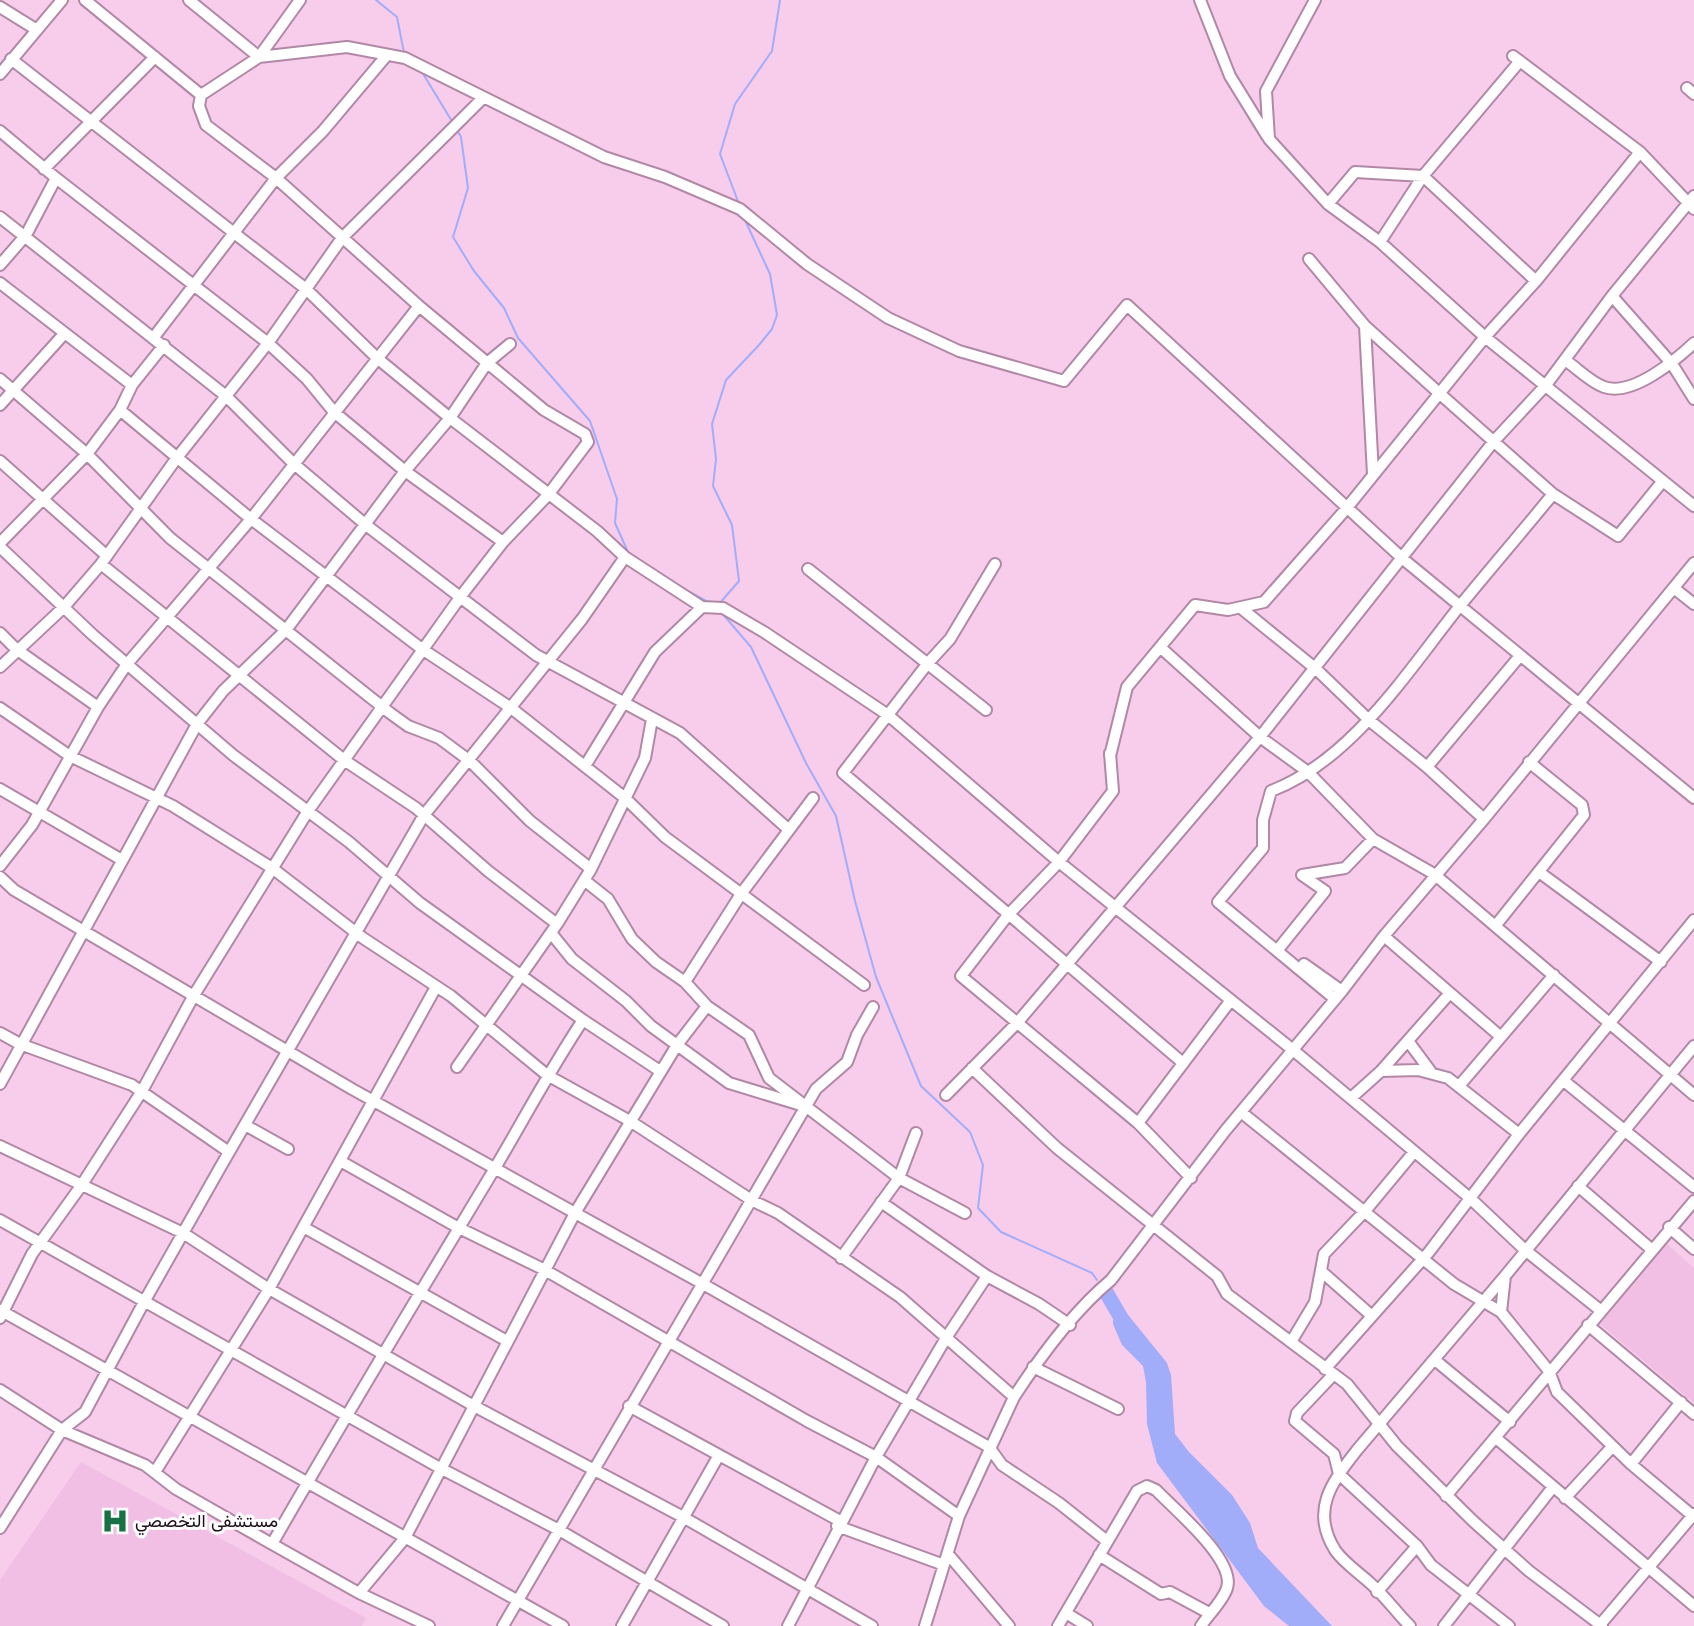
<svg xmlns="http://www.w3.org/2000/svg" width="1694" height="1626" font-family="Jost,Vazirmatn,sans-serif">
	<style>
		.built { fill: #f2bfe4 }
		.water { fill: #a1adf9 }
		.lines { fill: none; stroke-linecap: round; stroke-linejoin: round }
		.stream { stroke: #a1adf9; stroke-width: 2 }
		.river { stroke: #a1adf9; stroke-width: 15 }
		.minor-casing { stroke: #b188a6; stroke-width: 14 }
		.minor { stroke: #fff; stroke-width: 10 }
		.labels { text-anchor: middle; stroke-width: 6; stroke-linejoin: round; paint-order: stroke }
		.poi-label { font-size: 18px; fill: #1d0e19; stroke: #fcfcfc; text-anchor: start }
	</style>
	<rect width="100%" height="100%" fill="#f8cceb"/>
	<path class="built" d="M 1666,1243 L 1694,1268 L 1694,1403 L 1600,1324 Z
		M 81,1462 L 366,1618 L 362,1626 L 0,1626 L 0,1580 Z"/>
	<path class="water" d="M 1114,1305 L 1124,1310 L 1167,1363 L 1171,1375 L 1175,1434 L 1189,1452 L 1232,1495 L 1250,1523 L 1258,1548 L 1332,1626 L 1289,1626 L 1264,1606 L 1157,1463 L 1147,1424 L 1146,1382 L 1143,1366 L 1122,1345 L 1113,1324 Z"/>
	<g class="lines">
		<path class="stream" d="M 376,0 L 397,17 L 404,53
			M 422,72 L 453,123
			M 457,130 L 461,137 L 468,188 L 453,237 L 474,271 L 504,308 L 518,338 L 590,421 L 617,499 L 615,523 L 628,552 L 636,558
			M 739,204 L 720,154 L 735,104 L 772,51 L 780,0
			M 686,590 L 710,603
			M 719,604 L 739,581 L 732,525 L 713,486 L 716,459 L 712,424 L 726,380 L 759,345 L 772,329 L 777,315 L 770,274 L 744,218
			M 721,612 L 751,647 L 806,763 L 836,816 L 855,901 L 876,977 L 921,1086 L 970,1132 L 983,1165 L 978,1208 L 1001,1232 L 1092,1273 L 1097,1280"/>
		<path class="river" d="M 1106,1292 L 1124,1323"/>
		<defs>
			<path id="minor" d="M 85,0 L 201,95
				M 189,0 L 259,57 L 347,47 L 405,58 L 604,157 L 665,177 L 740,209 L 807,264 L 888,318 L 959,351 L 1064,381 L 1127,305 L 1403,559 L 1694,798
				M 1200,0 L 1230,76 L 1267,136
				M 1315,0 L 1266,91 L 1269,139 L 1328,204 L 1380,242 L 1485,337 L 1694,506
				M 0,7 L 37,30
				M 1513,56 L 1640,152 L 1694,209
				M 11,59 L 306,289 L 377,358 L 450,418 L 597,531 L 625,557 L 702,607
				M 0,74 L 62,0
				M 1687,88 L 1694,94
				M 0,131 L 56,178 L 268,343 L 307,379 L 334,412 L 405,471 L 503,542
				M 44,169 L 155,57
				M 1328,204 L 1355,172 L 1423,176 L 1536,281
				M 0,217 L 226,396 L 293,463 L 366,525 L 536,655 L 680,733 L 788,829
				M 1380,242 L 1423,176 L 1520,61
				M 1309,259 L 1365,326 L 1439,393 L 1553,494 L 1618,536 L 1662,482
				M 0,265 L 26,235 L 56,178
				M 0,283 L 132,385
				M 1612,296 L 1672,364 L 1694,399
				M 1365,326 L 1373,474
				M 154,337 L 276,178 L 323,131 L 387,55
				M 1565,360 C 1577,368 1590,382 1604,387 C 1632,397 1676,360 1694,343
				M 0,379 L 87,454 L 170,538 L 390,713 L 408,726 L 439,738 L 470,761 L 530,821 L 591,869
				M 0,405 L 64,334
				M 120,410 L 251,519 L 422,649 L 511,708 L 625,798 L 665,837 L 864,985
				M 0,461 L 107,556
				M 0,543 L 87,454 L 120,410 L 132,385 L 164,345
				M 0,547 L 93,635 L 233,755 L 349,842 L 420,903 L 583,1020 L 660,1071
				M 101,564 L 344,760 L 416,808 L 488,871 L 557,924
				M 995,564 L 950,639 L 928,663 L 843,773 L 1183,1063
				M 808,569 L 986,710
				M 1675,589 L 1694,604
				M 1241,608 L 1316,669 L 1370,721 L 1427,767 L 1484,819
				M 0,633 L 16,649 L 98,707
				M 1160,647 L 1260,737 L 1308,772 L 1373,839 L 1434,874 L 1694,1095
				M 0,667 L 64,607 L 101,564 L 176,459 L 268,343 L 342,238 L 483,98
				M 0,708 L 70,756 L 173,806 L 272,868 L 363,938 L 451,996 L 547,1075 L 630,1121 L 753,1201 L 778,1213 L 900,1297 L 1014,1397 C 1040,1357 1075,1310 1111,1280 L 1225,1131 L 1342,991 L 1384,936 L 1484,819 L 1694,563
				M 1110,753 L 1113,791 L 1059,862 L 1008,915 L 961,976 L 1138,1123 L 1191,1178
				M 1110,756 L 1127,687 L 1195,605 L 1228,610 L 1264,602 L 1346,509 L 1485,337 L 1536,281 L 1640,152
				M 585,766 L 655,652 L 702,607 L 723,608 L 764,632 L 888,715 L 1059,862 L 1293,1050 L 1471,1199 L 1525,1250 L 1600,1310
				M 1427,767 L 1519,657
				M 0,789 L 122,860
				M 0,866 L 32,825 L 98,707 L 127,664 L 251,519 L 419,306
				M 1539,872 L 1661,962
				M 0,877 L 14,890 L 352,1089 L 703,1284 L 989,1447 L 1002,1465 L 1059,1503 L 1107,1541
				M 584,880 L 608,899 L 632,939 L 656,962 L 685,982 L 707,1006 L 749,1035 L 769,1078 L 899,1178 L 965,1213
				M 1496,925 L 1584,815 L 1582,805 L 1529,762
				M 551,933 L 572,959 L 626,1001 L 651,1026 L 729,1083 L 801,1105
				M 1384,936 L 1501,1037
				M 1280,947 L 1325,891 L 1302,875 L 1345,868 L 1373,839
				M 1304,964 L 1342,991
				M 685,982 L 741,894 L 813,798
				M 1335,999 L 1218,902 L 1263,848 L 1263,820 L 1271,791 C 1352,760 1407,672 1459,607 C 1490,569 1522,532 1553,494
				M 0,1033 L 20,1044 L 132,1085 L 229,1152
				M 1408,1041 L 1431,1072
				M 457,1067 L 557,924 L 591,869 L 645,758 L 652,719
				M 972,1068 L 1057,1148 L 1217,1276 L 1227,1294 L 1347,1384 L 1397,1446 L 1473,1521 L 1529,1571 L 1602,1626
				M 1381,1071 L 1418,1070 L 1448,1078 L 1519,1134
				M 1564,1081 L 1694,1187
				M 0,1084 L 197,724 L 223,691 L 286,630 L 405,471 L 450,418 L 487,363 L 510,344
				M 1459,1086 L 1554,975
				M 946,1095 L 1017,1023 L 1260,737 L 1494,441 L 1546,385 L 1612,296 L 1694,196
				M 1351,1098 L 1381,1071 L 1450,993
				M 1241,1112 L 1454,1284 L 1501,1312
				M 1138,1123 L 1231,1000
				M 245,1125 L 288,1149
				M 0,1146 L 183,1233 L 269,1289 L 474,1406 L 683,1517 L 872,1626
				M 342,1162 L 457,1227 L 543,1269 L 807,1421 L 876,1457 L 959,1516
				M 1578,1186 L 1651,1249
				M 881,1202 L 987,1276 L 1039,1304 L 1070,1325
				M 0,1220 L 440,1468 L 559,1530 L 723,1626
				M 1669,1227 L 1694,1249
				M 305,1228 L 507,1341
				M 841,1258 L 899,1178 L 916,1133
				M 1321,1271 L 1372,1316
				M 1505,1276 L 1501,1312 L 1549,1371 L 1557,1392 L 1631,1464 L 1694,1517
				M 0,1310 L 563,1626
				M 0,1318 L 32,1254 L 81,1186 L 142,1091 L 194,995 L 308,811 L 461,596 L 503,542 L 548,495 L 588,442 L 585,434 L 544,410 L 419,306 L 276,178 L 206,125 L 199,106 L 201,95 L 259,57 L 300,0
				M 1588,1325 L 1694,1414
				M 1291,1342 L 1315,1302 L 1324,1254 L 1365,1211 L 1414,1152
				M 1435,1360 L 1510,1422
				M 1033,1367 L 1118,1409
				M 1325,1369 L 1429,1252 L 1519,1134 L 1694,920
				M 1333,1375 L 1297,1413 L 1295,1421 L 1334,1454 L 1339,1474 L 1417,1546 L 1431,1565 L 1509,1626
				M 0,1390 L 62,1430 L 145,1465 L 176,1489 L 272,1544 L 359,1593 L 429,1626
				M 629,1406 L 840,1521
				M 1496,1438 L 1694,1606
				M 1631,1464 L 1681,1402
				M 155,1472 L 269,1289 L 436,987
				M 1446,1496 L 1694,1201
				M 1565,1498 L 1612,1447
				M 837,1526 L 944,1565
				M 0,1528 L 62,1430 L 85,1412 L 144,1302 L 221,1166 L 424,815 L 582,619 L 625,557
				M 272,1544 C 344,1418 420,1293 495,1168 C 524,1119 551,1068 583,1020
				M 948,1554 L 1009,1626
				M 1099,1555 L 1161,1594 L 1170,1592 L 1209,1613
				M 1377,1592 L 1417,1546
				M 359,1593 L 405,1538 L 575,1213 L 677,1045 L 707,1006
				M 1066,1613 L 1087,1626
				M 503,1626 L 816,1089 L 847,1062 L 857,1035 L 873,1007
				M 622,1626 L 719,1455
				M 788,1626 L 876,1457 L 946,1338 L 987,1276
				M 925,1626 L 959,1516 L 1014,1397
				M 1058,1626 L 1137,1491 L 1147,1486 L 1156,1490 C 1174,1509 1236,1560 1227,1588 C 1223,1601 1208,1615 1201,1626
				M 1410,1626 C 1396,1612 1384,1595 1369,1582 C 1358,1572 1343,1562 1335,1550 C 1310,1510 1332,1482 1357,1450 L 1505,1276 L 1694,1046
				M 1444,1626 L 1553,1487
				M 1599,1626 L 1694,1514"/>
		</defs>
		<use href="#minor" class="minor-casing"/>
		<use href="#minor" class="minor"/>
	</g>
	<defs>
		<symbol id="hospital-bare" viewBox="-9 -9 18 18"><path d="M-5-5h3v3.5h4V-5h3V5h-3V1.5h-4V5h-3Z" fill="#177145" stroke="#fcfcfc" stroke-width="2.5" paint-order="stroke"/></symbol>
	</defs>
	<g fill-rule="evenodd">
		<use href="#hospital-bare" x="96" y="1502" width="38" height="38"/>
	</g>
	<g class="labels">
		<g class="poi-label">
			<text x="135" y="1527">مستشفى التخصصي</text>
		</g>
	</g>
</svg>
